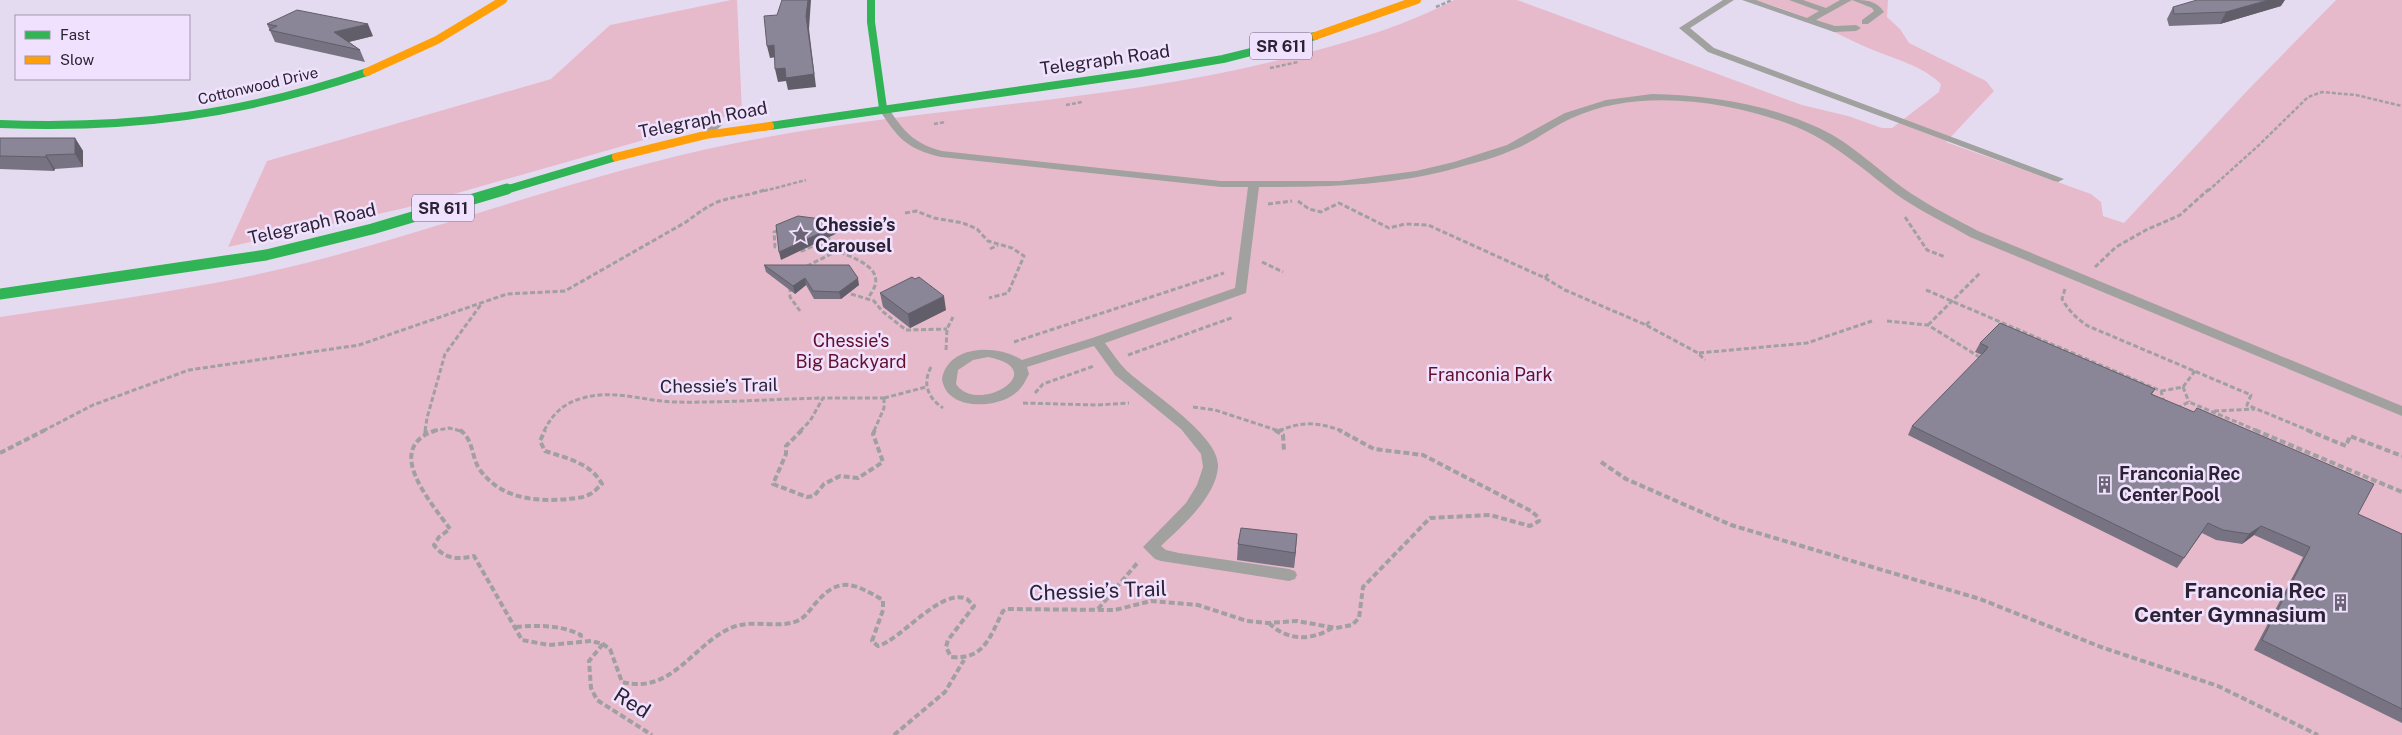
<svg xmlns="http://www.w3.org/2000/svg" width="2402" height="735" font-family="'Public Sans',sans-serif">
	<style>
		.green { fill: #e7bacb }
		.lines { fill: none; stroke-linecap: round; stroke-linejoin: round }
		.path-far2 { stroke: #a09fa2; stroke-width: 2.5; stroke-dasharray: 4 2; stroke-linecap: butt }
		.path-far1 { stroke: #a09fa2; stroke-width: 3; stroke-dasharray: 5 2.5; stroke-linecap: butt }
		.path { stroke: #a09fa2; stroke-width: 4; stroke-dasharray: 6 3; stroke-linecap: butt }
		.lane { fill: #a1a29f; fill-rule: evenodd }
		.fast-far1 { stroke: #30b455; stroke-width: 8 }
		.fast { stroke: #30b455; stroke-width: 11 }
		.slow { stroke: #ff9f0a; stroke-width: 8 }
		.wall { fill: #787382 }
		.shaded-wall { fill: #615e6a }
		.building { fill: #8b8697; stroke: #615e6a }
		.labels { text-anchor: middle; stroke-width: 5; stroke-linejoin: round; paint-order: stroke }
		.far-street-label { font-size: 15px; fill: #2b2233; stroke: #f0e2fe }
		.shield { fill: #f0e2fe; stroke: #665c70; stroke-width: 1 }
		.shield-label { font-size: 16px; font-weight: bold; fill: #2b2233 }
		.street-label { font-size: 18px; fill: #2b2233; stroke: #f0e2fe }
		.poi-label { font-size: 18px; font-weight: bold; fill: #2b2233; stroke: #f0e2fe; text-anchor: start }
		.park-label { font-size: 18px; fill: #630f2b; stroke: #f0e2fe }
		.near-street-label { font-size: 21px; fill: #2b2233; stroke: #f0e2fe }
		.near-poi-label { font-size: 21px; font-weight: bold; fill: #2b2233; stroke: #f0e2fe; text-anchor: end }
	</style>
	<rect width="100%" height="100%" fill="#e5dbf0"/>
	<path class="green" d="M 731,0 L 737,0 L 742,112 L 405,208 L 228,247 L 267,161 L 551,79 L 610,25 Z
		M 1454,0 L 1517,0 L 1802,105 L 1848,116 L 1882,128 L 1892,128 L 1939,92 L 1941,84 C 1921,65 1897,60 1873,50 C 1832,33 1795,9 1752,0 L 1888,0 L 1887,17 L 1900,29 L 1909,43 L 1986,81 L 1994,91 L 1946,142 L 2091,194 L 2101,202 L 2103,216 L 2124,223 L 2246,92 L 2336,0 L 2402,0 L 2402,735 L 0,735 L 0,317 C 103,301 209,288 310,262 C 453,225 591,172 736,143 C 925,105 1120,104 1306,53 C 1357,40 1408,24 1454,0 Z"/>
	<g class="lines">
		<path class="path-far2" d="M 1436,7 L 1452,0
			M 1270,68 L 1298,62
			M 1066,105 L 1082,102
			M 934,124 L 946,122
			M 764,191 L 806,180
			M 2208,191 L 2259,145 L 2308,97 L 2322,92 L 2356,95 L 2402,106"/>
		<path class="path-far1" d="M 1298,201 L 1309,209 L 1321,212 L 1339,203 L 1389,228 L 1405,224 L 1428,225 L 1545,278 L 1565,290 L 1646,325 L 1698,353 L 1705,360
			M 1268,204 L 1292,201
			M 905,213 L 916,211 L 934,218 L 963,223 L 977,229 L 988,241 L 1012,248 L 1024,256 L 1008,293 L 989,298
			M 1905,217 L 1927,250 L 1945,257
			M 800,220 L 826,224 L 829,239 L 802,251 L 775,247 L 774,232 Z
			M 819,244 C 833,251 871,260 875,276 C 878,284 872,292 868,298
			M 990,249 L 998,245
			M 1262,262 L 1283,272
			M 807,266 L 835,252
			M 2095,267 L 2116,247 L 2146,230 L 2180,215 L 2209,189
			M 1545,278 L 1549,273
			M 790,287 L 790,297 L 800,311
			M 2065,289 L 2062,299 C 2069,311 2077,319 2088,326 L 2251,395 L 2247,405 L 2310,431
			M 1926,290 L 2161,391 L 2164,403
			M 851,294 L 874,301 L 882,311 L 906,330 L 947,329
			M 1887,321 L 1928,325 L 1981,358
			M 1646,325 L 1650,321
			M 1928,325 L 1980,273
			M 1014,342 L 1224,273
			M 946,350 L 947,329 L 953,317
			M 1699,353 L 1807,343 L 1872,321
			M 1128,355 L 1234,317
			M 931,367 C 922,384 928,398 943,408
			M 2183,387 L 2189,402
			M 2161,391 L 2183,387 L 2195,371
			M 1035,393 L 1043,384 L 1094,366
			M 884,398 L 926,387
			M 1023,403 L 1096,405 L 1129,403
			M 1193,407 L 1215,410 L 1279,431
			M 2177,408 L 2189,402 L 2258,431
			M 2214,411 L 2255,409
			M 43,431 L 93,405 L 189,370 L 359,345 L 507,294 L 565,291 L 686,222 C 697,214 707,206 720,201 C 736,196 752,195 767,189
			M 425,431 L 427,418 L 445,354 L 482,303
			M 433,431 L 449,428 L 461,431
			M 544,431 C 553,413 564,403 583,398 C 613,389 644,401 674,402 C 724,403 773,399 823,398
			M 800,431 L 810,421 L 823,398 L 884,398
			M 874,431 L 884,408 L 884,398
			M 1279,431 C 1301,421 1319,422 1342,431"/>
		<path class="path" d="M 437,430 C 381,447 431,502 450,529 L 439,537 L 434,545 C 444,559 458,560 474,556 L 522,640 L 549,645 L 591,641 L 603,644 L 610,649 L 622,682 C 673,695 692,644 733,627 C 755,619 777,629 797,621 C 805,618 809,611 814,605 C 839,575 853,583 883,600 L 883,610 L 872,641 L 878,646 C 901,640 941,587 967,599 L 974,606 L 948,640 L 946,647 L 951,657 C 985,660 990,636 1003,611 L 1007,609 L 1115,610 L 1151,601 L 1198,605 L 1247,621 L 1268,623 L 1297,621 L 1336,628 L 1352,625 L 1359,618 L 1363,587 L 1430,518 L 1490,515 L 1530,526 L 1539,521 L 1538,517 L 1531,511 L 1423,455 L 1374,449 L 1339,430
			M 460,430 C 474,440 471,457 480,470 C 501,499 536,502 568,499 C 575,498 584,498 590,494 C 595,492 598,487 602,484 C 591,463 566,458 545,451 L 540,441 L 545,430
			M 802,430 L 786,446 L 786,454 L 773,484 L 807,497 L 814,496 L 824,484 L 840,476 L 858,478 L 883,462 L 873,434 L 875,430
			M 1275,430 L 1283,435 L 1284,451
			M 2255,430 L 2402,492
			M 2307,430 L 2346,446 L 2350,436 L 2402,456
			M 1279,431 L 1282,430
			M 425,435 L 426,430
			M 0,453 L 45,430
			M 1601,462 L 1626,479 L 1731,525 L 1980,599 L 2101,647 L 2218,686 L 2318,735
			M 1098,609 L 1139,561
			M 1269,623 C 1287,641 1311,641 1332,628
			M 516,627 C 537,625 562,625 581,635 L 580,641
			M 603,644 L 589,661 L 591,688 L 597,700 L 652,735
			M 894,735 L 945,692 L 964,660"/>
		<path class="lane" d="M 1723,0 L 1734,0 L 1690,28 L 1714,48 L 2064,179 L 2058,182 L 2054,181 L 1708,52 L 1679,28 Z
			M 1742,0 L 1756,0 L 1807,18 L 1819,11 L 1789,0 L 1803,0 L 1826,8 L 1840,0 L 1852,0 L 1816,20 L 1835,26 L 1856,25 L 1861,28 L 1856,31 L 1834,32 Z
			M 1852,0 C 1866,0 1876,0 1884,12 L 1868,24 L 1862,24 L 1862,20 L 1874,11 L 1872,8 Z
			M 1652,94 C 1708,95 1767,104 1819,128 C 1854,144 1880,173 1912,194 C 1933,208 1956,219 1978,231 L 2402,406 L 2402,416 L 1970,237 C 1948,224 1924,213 1903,199 C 1865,172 1833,140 1789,124 C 1725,100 1636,88 1572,118 C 1552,127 1535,141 1515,149 C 1498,157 1478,162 1460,167 C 1395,186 1327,187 1259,187 L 1246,293 L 1105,343 C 1112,352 1118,362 1126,370 C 1147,390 1221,436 1218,467 C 1216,497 1181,527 1161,546 L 1166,550 L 1179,553 L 1289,569 L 1295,571 L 1297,575 L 1295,579 L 1289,581 L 1161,561 L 1155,559 L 1143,547 L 1186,503 L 1197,485 L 1203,467 L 1201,454 L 1181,429 L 1115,375 L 1094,346 L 1027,367 L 1029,374 C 1025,382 1021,390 1013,395 C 993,409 946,410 942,379 C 948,344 998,344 1022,360 L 1092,338 L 1235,288 L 1248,187 L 1221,187 L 941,157 C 906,149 897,137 878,108 L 879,106 L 887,106 C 903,130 912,143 942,151 L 1221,181 L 1340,181 L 1416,171 L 1454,162 L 1507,145 L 1565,113 L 1606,100 ZM 988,357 C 1054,370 977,416 956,384 L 958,370 L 973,360 Z
			M 711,117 L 723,124 L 709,137 L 701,137 L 701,133 L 711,124 L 706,120 Z"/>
		<path class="fast-far1" d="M 871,0 L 871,22 L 883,108
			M 0,124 C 134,129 240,115 367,72
			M 770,126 L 1140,73 L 1223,59 L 1315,36
			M 502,191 L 616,157"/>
		<path class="fast" d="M 0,294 L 266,255 L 372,229 L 507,189"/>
		<path class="slow" d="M 1315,36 L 1417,0
			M 367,72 L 437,40 L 503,0
			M 616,157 L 705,135 L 770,126"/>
	</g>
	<path class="wall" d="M 2281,6 L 2220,24 L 2169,26 L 2167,19 L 2173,7 Z
		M 267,24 L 373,36 L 349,42 L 360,50 L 365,62 L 275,42 Z
		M 0,138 L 75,138 L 83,151 L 83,167 L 55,169 L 54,171 L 0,169 Z
		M 764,265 L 859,285 L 841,299 L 814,299 L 806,285 L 795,294 L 766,272 Z
		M 880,293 L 946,310 L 910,328 L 883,307 Z
		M 1980,343 L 2155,389 L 2152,394 L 2358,514 L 2402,534 L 2402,723 L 2254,650 L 2303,557 L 2254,535 L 2242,544 L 2216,540 L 2202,533 L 2177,568 L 1908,435 L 1912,426 L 1982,355 L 1975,352 Z
		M 1238,544 L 1296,549 L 1294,568 L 1237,560 Z"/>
	<path class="shaded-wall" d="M 808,0 L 811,0 L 809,29 L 816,87 L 788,90 L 786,81 L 778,82 L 775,69 Z
		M 2268,0 L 2285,0 L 2281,6 L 2220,24 L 2226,12 Z
		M 368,24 L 373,36 L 340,44 L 334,32 Z
		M 774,45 L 777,57 L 770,58 L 767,46 Z
		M 75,138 L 83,151 L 83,167 L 75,154 Z
		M 46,155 L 55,169 L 54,171 L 46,157 Z
		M 844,222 L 846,229 L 781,260 L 779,252 Z
		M 805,278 L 806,285 L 795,294 L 793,286 Z
		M 858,278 L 859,285 L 841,299 L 839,292 Z
		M 944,296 L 946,310 L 910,328 L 908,314 Z
		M 2261,526 L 2254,535 L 2242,544 L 2249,534 Z
		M 1297,534 L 1296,549 L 1294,568 L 1295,553 Z"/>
	<path class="building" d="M 782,0 L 808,0 L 806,16 L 814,74 L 786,78 L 785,68 L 775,69 L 774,45 L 767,46 L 764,16 L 777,15 Z
		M 2197,0 L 2268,0 L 2226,12 L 2174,14 L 2173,7 Z
		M 297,10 L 368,24 L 334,32 L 360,50 L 269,30 L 277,26 L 267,24 Z
		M 0,138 L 75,138 L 75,154 L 46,155 L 46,157 L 0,156 Z
		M 798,216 L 844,222 L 779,252 L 776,225 Z
		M 764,265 L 849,265 L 858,278 L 839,292 L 813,291 L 805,278 L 793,286 Z
		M 912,277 L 915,279 L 919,277 L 944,296 L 908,314 L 880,293 Z
		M 2000,323 L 2155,389 L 2151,394 L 2194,412 L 2197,408 L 2374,484 L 2358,514 L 2402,534 L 2402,709 L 2262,640 L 2310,547 L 2261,526 L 2249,534 L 2223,530 L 2208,523 L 2184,558 L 1912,426 L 1985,351 L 1988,347 L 1980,343 Z
		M 1241,528 L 1297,534 L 1295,553 L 1238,544 Z"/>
	<defs>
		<symbol id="sight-bare" viewBox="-9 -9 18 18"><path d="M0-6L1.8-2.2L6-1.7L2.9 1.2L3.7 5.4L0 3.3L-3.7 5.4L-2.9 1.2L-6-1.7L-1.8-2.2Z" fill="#6c6375" stroke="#f0e2fe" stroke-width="2.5" paint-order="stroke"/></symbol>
		<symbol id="building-bare" viewBox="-9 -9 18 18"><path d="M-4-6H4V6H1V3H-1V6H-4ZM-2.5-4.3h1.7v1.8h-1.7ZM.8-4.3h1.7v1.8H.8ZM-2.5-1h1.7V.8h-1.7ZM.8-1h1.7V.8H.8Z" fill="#6c6375" stroke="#f0e2fe" stroke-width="2.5" paint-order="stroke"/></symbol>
	</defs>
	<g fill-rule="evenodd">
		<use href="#sight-bare" x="788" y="222" width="25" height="25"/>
		<use href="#building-bare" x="2092" y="472" width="25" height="25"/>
		<use href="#building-bare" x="2328" y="590" width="25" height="25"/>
	</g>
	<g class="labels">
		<g class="far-street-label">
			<text transform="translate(258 86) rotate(-13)" y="5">Cottonwood Drive</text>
		</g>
		<g class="shield">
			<rect x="1250" y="32.5" width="62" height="27" rx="4"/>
			<rect x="412" y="194.5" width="62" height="27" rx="4"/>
		</g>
		<g class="shield-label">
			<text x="1281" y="52">SR 611</text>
			<text x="443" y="214">SR 611</text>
		</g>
		<g class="street-label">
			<text transform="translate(1105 60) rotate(-8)" y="6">Telegraph Road</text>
			<text transform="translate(703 120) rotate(-11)" y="6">Telegraph Road</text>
			<text transform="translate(312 224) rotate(-13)" y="6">Telegraph Road</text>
			<text transform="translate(719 386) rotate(-1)" y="6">Chessie’s Trail</text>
		</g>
		<g class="poi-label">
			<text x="815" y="231">Chessie’s<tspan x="815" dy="21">Carousel</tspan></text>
			<text x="2119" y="480">Franconia Rec<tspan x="2119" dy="21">Center Pool</tspan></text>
		</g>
		<g class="park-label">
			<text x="851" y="347">Chessie's<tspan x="851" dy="21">Big Backyard</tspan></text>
			<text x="1490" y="381">Franconia Park</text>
		</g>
		<g class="near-street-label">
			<text transform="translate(1098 591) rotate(-2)" y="7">Chessie’s Trail</text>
			<text transform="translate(632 703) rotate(32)" y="7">Red</text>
		</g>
		<g class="near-poi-label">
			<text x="2326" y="598">Franconia Rec<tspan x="2326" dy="24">Center Gymnasium</tspan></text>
		</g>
	</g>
	<rect x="15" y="15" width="175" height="65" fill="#f0e2fe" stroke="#a195ad"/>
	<rect x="25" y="31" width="25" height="8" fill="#30b455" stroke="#a195ad"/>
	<text x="60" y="40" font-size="15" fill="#2b2233">Fast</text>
	<rect x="25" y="56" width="25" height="8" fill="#ff9f0a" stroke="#a195ad"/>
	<text x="60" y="65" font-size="15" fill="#2b2233">Slow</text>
</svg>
